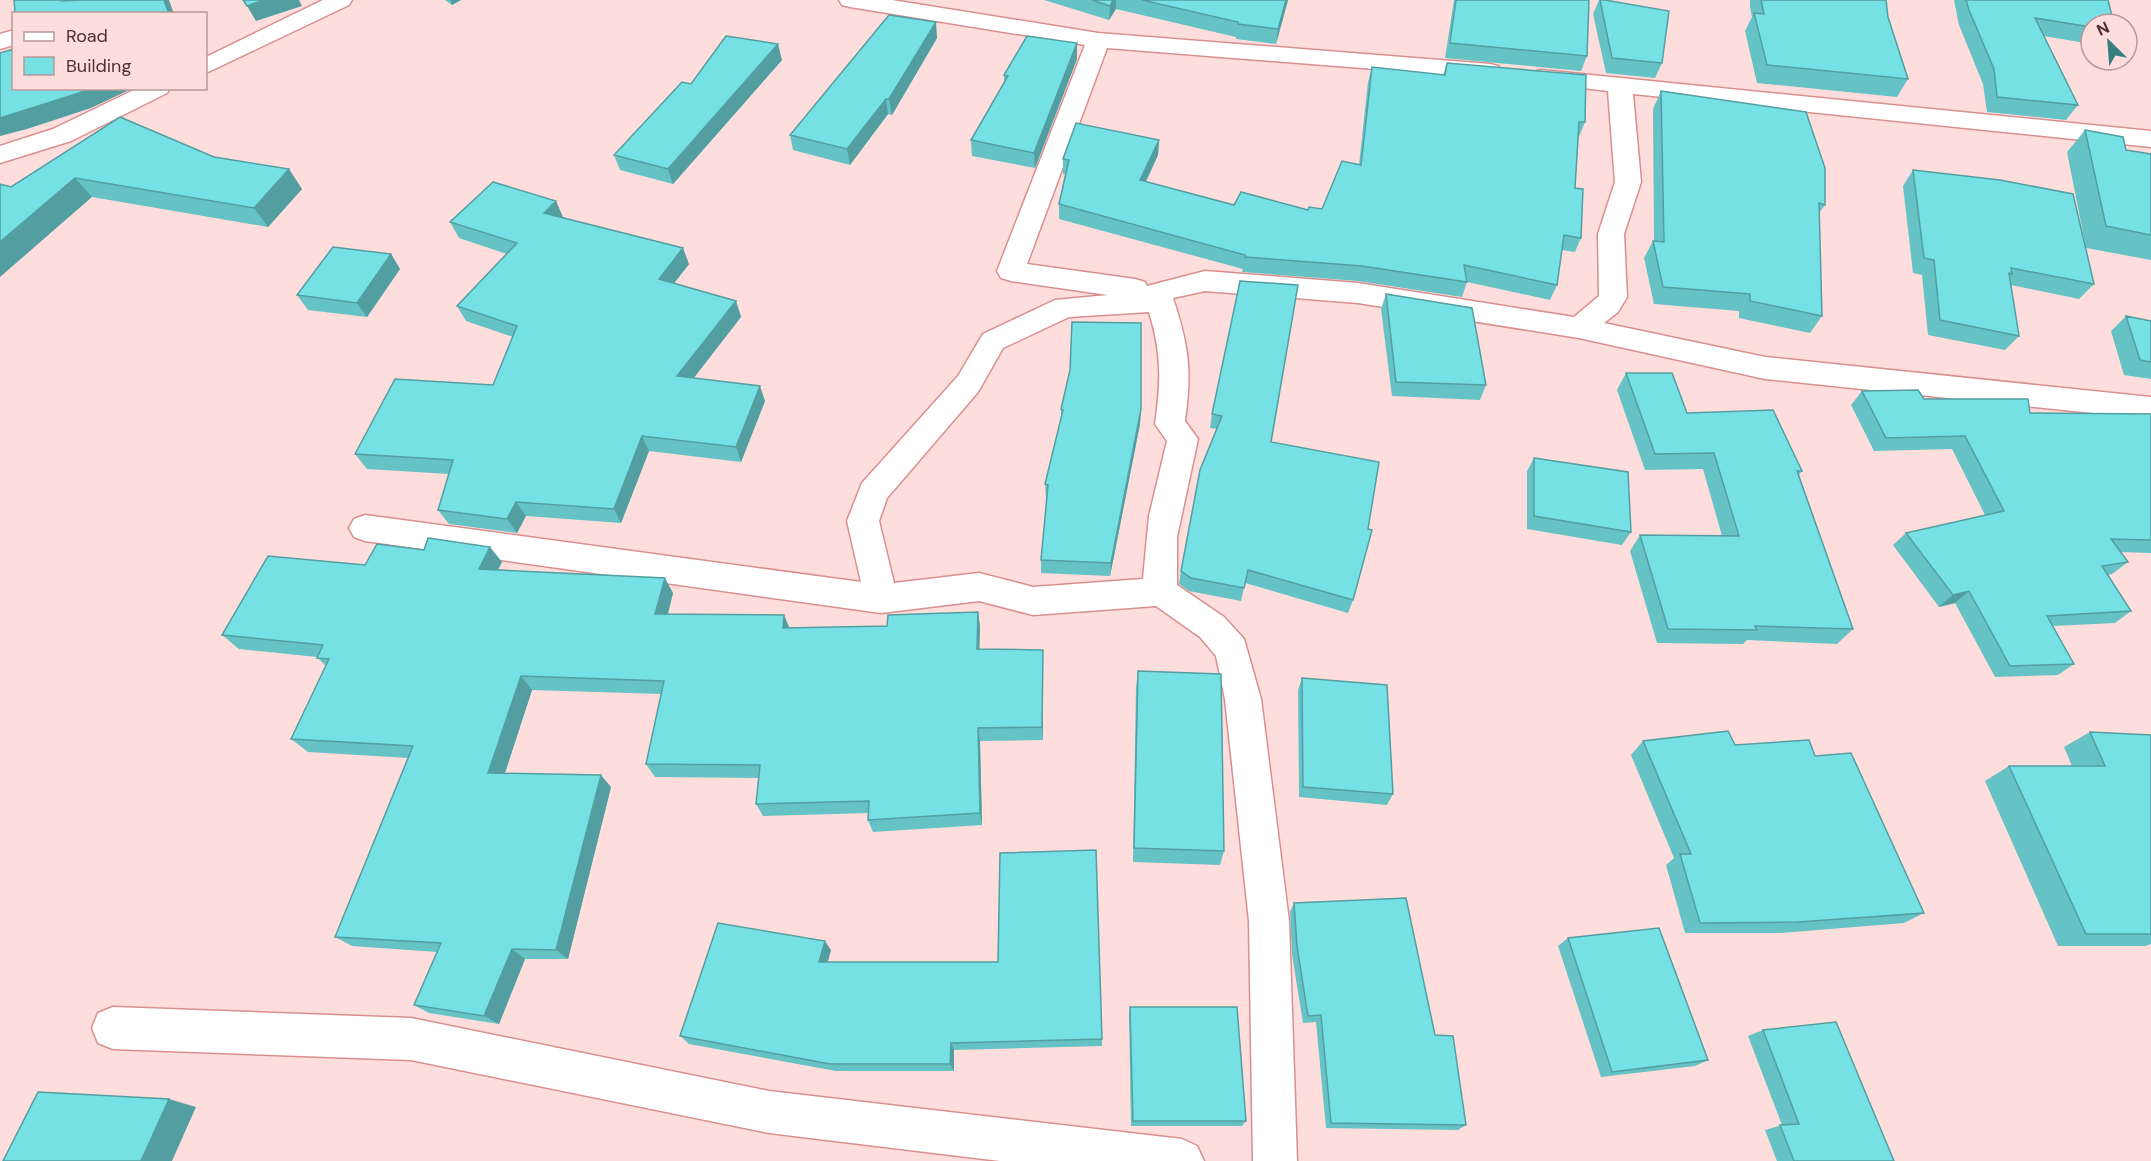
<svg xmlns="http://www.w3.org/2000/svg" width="2151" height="1161" font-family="'DM Sans',sans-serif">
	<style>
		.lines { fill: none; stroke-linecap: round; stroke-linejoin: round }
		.street-casing { stroke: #da8f8f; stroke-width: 3 }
		.street { fill: #fff; fill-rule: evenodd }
		.wall { fill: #65c2c5 }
		.shaded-wall { fill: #539ea0 }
		.building { fill: #76e1e5; stroke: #539ea0; stroke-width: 1.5 }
	</style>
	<rect width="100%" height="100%" fill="#fedddd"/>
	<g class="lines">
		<defs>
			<path id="street" d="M 323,0 L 352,0 L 349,5 L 206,73 L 206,57 Z
				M 839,0 L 892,0 L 1098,33 L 1490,64 L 1498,66 L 1502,71 L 1498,76 L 1490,78 L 1107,48 L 1027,264 L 1135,279 L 1145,282 L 1147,286 L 1205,271 L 1358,283 L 1574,317 L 1599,296 L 1598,234 L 1615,182 L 1608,91 L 1533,82 L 1529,77 L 1533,72 L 1541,70 L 2151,131 L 2151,147 L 1633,94 L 1641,182 L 1624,234 L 1627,297 L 1618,312 L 1604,323 L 1765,357 L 2151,397 L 2151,419 L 1765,379 L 1579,338 L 1358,303 L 1205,291 L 1173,298 C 1189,347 1192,370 1185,421 L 1198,439 L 1177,537 L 1177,585 L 1224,617 L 1244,639 L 1261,699 L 1289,921 L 1297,1161 L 1253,1161 L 1249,921 L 1225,699 L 1216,656 L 1200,637 L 1156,606 L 1033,615 L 979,601 L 881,613 L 365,541 L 354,537 L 349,528 L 354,519 L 365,515 L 861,582 L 847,521 L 862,483 L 958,376 L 983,334 L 1055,300 L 1108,295 L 1011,281 L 1001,278 L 997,271 L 1085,45 L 850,7 L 842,5 ZM 1149,312 C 1162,354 1161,382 1155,424 L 1167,441 L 1149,516 L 1143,579 L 1033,587 L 979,573 L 894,583 L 879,521 L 887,498 L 978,392 L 1003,348 L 1069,317 Z
				M 14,30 L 14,45 L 0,49 L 0,34 Z
				M 138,88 L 170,88 L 167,93 L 71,141 L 0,163 L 0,146 L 53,129 Z
				M 113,1007 L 411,1018 L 769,1091 L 1182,1139 L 1197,1146 L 1204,1161 L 1000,1161 L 769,1133 L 411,1060 L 113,1049 L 98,1043 L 92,1028 L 98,1013 Z"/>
		</defs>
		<use href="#street" class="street-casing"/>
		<use href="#street" class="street"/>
	</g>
	<path class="wall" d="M 445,0 L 461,0 L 452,5 Z
		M 1044,0 L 1288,0 L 1276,44 L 1236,39 L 1236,37 L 1116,9 L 1109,20 Z
		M 1454,0 L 1589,0 L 1587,56 L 1581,71 L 1445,58 Z
		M 1599,0 L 1605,0 L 1662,63 L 1655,78 L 1606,73 L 1593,14 Z
		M 1750,0 L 1886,0 L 1888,17 L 1908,79 L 1897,97 L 1757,83 L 1745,31 L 1752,17 L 1750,7 Z
		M 1954,0 L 2108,0 L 2091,24 L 2091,44 L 2044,36 L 2078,105 L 2066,120 L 1987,112 L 1983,84 L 1959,25 Z
		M 937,38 L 892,115 L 888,114 L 850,165 L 793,150 L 790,135 Z
		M 1077,59 L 1035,168 L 972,156 L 971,140 L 1004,82 L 1004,75 Z
		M 782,60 L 673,184 L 620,170 L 614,155 L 691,84 Z
		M 1447,63 L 1585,122 L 1579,137 L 1578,137 L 1575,188 L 1581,238 L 1575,252 L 1562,250 L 1557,285 L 1550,300 L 1467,282 L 1462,297 L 1358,281 L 1242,272 L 1243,269 L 1059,219 L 1059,204 L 1065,174 L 1063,174 L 1063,159 L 1159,140 L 1158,155 L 1146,182 L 1234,205 L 1308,210 L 1322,209 L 1359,165 L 1368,82 L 1372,67 L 1443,75 Z
		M 1661,91 L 1825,205 L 1819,213 L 1822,316 L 1810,333 L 1739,318 L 1739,311 L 1654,304 L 1644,258 L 1653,241 L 1654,241 L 1653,109 Z
		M 2085,130 L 2126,150 L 2151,154 L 2151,260 L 2086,248 L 2067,152 Z
		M 214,157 L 302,189 L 268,227 L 92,197 L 11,187 Z
		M 1913,170 L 2094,284 L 2079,299 L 2011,285 L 2019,336 L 2005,350 L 1928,335 L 1922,275 L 1913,273 L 1903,186 Z
		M 563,217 L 689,264 L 674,283 L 736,301 L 741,317 L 693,378 L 765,401 L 741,462 L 649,451 L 621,523 L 526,516 L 517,533 L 449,524 L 438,510 L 449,474 L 367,469 L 355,454 L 493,385 L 513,337 L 466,321 L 457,306 L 507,254 L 459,238 L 450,222 Z
		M 391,254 L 400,269 L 367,317 L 308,310 L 297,295 Z
		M 1240,281 L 1271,442 L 1368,529 L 1353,600 L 1348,613 L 1245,583 L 1241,601 L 1189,591 L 1179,584 L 1181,571 L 1217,429 L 1210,428 L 1212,414 Z
		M 1386,294 L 1486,385 L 1480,400 L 1392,396 L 1381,309 Z
		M 2126,316 L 2151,321 L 2151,379 L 2124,375 L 2111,331 Z
		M 1626,373 L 1687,413 L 1802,471 L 1799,475 L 1853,629 L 1837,644 L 1747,640 L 1743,644 L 1657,643 L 1630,551 L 1640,535 L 1722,536 L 1703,469 L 1645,470 L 1617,390 Z
		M 1862,391 L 2030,413 L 2151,414 L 2151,553 L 2120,552 L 2128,562 L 2112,574 L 2108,575 L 2131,611 L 2115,623 L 2053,626 L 2074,664 L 2058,675 L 1995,677 L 1955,603 L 1939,607 L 1893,545 L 1906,533 L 1985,515 L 1952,449 L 1874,451 L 1851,405 Z
		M 1061,409 L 1141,409 L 1140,424 L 1110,576 L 1041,573 L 1041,560 L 1047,498 L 1046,498 L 1045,484 L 1061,420 Z
		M 1534,458 L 1631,532 L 1622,545 L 1527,529 L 1527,471 Z
		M 502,562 L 498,570 L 673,593 L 668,614 L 789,628 L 887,626 L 978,612 L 980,627 L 979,649 L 1043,664 L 1043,740 L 980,741 L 982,825 L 873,832 L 868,820 L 868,813 L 763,816 L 756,804 L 759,778 L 655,777 L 646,764 L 661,694 L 532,690 L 505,773 L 611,787 L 568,959 L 525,959 L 499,1024 L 429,1013 L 414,1005 L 437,952 L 352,946 L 335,937 L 409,758 L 308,752 L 291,739 L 326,666 L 317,657 L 239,649 L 222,635 L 365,565 Z
		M 1138,671 L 1224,851 L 1220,865 L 1133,862 L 1136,688 Z
		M 1302,678 L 1393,794 L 1387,805 L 1299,797 L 1298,690 Z
		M 2090,732 L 2151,735 L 2151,944 L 2145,946 L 2058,946 L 1985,781 L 2009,766 L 2072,766 L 2064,747 Z
		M 1643,741 L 1735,745 L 1815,756 L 1924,913 L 1904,923 L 1781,933 L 1685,933 L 1666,865 L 1674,858 L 1631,755 Z
		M 1294,903 L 1435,1035 L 1466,1125 L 1458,1130 L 1326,1128 L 1316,1022 L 1303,1023 L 1292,954 L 1290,912 Z
		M 1568,938 L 1708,1060 L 1695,1066 L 1601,1077 L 1558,946 Z
		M 831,950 L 827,962 L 1102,1039 L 1102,1046 L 954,1050 L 954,1071 L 836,1071 L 689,1044 L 680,1036 Z
		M 1130,1007 L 1246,1121 L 1242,1126 L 1131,1126 L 1129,1014 Z
		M 1763,1030 L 1894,1161 L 1777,1161 L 1765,1130 L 1782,1125 L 1748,1036 Z"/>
	<path class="shaded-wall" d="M 164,0 L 169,0 L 174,14 L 169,14 Z
		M 264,0 L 299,0 L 302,6 L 256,21 L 247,6 Z
		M 450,0 L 461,0 L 452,5 Z
		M 1113,0 L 1116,0 L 1116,9 L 1109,20 L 1110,6 Z
		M 1286,0 L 1288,0 L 1276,44 L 1278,29 Z
		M 936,22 L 937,38 L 892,115 L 889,99 Z
		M 1077,43 L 1077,59 L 1035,168 L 1034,153 Z
		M 778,44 L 782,60 L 673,184 L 668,169 Z
		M 89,88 L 127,88 L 127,91 L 91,108 L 27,129 L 0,136 L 0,118 Z
		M 886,99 L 888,114 L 850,165 L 847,149 Z
		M 1159,140 L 1158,155 L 1139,196 L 1140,180 Z
		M 289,169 L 302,189 L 268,227 L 254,208 Z
		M 75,178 L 92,197 L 0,277 L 0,242 Z
		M 556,201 L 563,217 L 551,229 L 544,213 Z
		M 683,248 L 689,264 L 665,295 L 659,279 Z
		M 391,254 L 400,269 L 367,317 L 357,303 Z
		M 736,301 L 741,317 L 683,392 L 677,376 Z
		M 760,386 L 765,401 L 741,462 L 736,447 Z
		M 1141,409 L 1140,424 L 1110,576 L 1111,563 Z
		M 642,436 L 649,451 L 621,523 L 614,509 Z
		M 516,502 L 526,516 L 517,533 L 507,519 Z
		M 490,547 L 502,562 L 490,584 L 479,569 Z
		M 665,578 L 673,593 L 664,628 L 655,614 Z
		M 1969,591 L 1955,603 L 1939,607 L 1953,595 Z
		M 978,612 L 980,627 L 979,664 L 977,649 Z
		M 784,615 L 790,629 L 783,628 Z
		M 1043,650 L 1043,740 L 1042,727 Z
		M 521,676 L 532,690 L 501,785 L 488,773 Z
		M 978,728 L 980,741 L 982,825 L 980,813 Z
		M 601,775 L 611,787 L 568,959 L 556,950 Z
		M 825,941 L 831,950 L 825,972 L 819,962 Z
		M 512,949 L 525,959 L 499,1024 L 484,1016 Z
		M 951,1043 L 954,1050 L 954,1071 L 950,1064 Z
		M 169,1099 L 196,1107 L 172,1161 L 141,1161 Z"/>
	<path class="building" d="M 14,0 L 60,0 L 61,1 L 82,0 L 164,0 L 169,14 L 15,14 Z
		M 243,0 L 264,0 L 247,6 Z
		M 1092,0 L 1113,0 L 1110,6 Z
		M 1142,0 L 1286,0 L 1278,29 L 1238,24 L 1238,22 Z
		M 1456,0 L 1589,0 L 1587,56 L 1450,43 Z
		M 1600,0 L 1605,0 L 1669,11 L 1662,63 L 1612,58 Z
		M 1761,0 L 1886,0 L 1888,17 L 1908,79 L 1767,65 L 1754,13 L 1764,14 Z
		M 1966,0 L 2108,0 L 2114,24 L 2091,24 L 2091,27 L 2035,18 L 2078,105 L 1997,97 L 1994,69 L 1969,10 Z
		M 889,15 L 936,22 L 889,99 L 886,99 L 847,149 L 790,135 Z
		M 726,36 L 778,44 L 668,169 L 614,155 L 682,82 L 691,84 Z
		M 1027,36 L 1077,43 L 1034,153 L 971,140 L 1008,76 L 1004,75 Z
		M 14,49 L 14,88 L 89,88 L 79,93 L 0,118 L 0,53 Z
		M 1447,63 L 1586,75 L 1585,122 L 1579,122 L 1575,188 L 1583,189 L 1581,238 L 1564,235 L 1557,285 L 1464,265 L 1467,282 L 1362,266 L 1245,257 L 1245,255 L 1059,204 L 1069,160 L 1063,159 L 1076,123 L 1159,140 L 1140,180 L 1234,205 L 1241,192 L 1308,210 L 1309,207 L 1322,209 L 1342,161 L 1361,165 L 1372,67 L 1445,75 Z
		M 1661,91 L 1806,112 L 1825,168 L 1825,205 L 1819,203 L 1822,316 L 1750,301 L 1750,294 L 1663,287 L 1653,241 L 1664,242 Z
		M 120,117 L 214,157 L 289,169 L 254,208 L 75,178 L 0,242 L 0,184 L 11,187 Z
		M 2085,130 L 2123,137 L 2126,150 L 2151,154 L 2151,235 L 2106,226 Z
		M 1913,170 L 2000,180 L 2073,194 L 2094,284 L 2011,268 L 2012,274 L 2009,273 L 2019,336 L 1940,320 L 1934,260 L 1924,258 Z
		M 493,182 L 556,201 L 544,213 L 683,248 L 659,279 L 736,301 L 677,376 L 760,386 L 736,447 L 642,436 L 614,509 L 516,502 L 507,519 L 438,510 L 453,460 L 355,454 L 395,379 L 493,385 L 517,326 L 457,306 L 517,243 L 450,222 Z
		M 333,247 L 391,254 L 357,303 L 297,295 Z
		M 1240,281 L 1298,285 L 1271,442 L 1379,462 L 1368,529 L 1372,530 L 1353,600 L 1248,570 L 1244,588 L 1191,578 L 1181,571 L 1200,470 L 1222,416 L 1212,414 Z
		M 1386,294 L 1472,308 L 1486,385 L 1396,382 Z
		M 2126,316 L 2151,321 L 2151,362 L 2140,360 Z
		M 1072,322 L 1141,323 L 1141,409 L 1111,563 L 1041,560 L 1048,485 L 1045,484 L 1063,410 L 1061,409 L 1070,370 Z
		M 1626,373 L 1672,373 L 1687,413 L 1773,410 L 1802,471 L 1797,471 L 1853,629 L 1755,626 L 1757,630 L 1668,629 L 1640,535 L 1739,536 L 1714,453 L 1655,454 Z
		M 1918,390 L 1924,399 L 2028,399 L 2030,413 L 2151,414 L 2151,540 L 2111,539 L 2128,562 L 2102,566 L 2131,611 L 2047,616 L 2074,664 L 2010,666 L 1969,591 L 1953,595 L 1906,533 L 2004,511 L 1965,436 L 1886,438 L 1862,391 Z
		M 1534,458 L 1628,472 L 1631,532 L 1534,516 Z
		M 428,538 L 490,547 L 479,569 L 665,578 L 655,614 L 784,615 L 783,628 L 887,626 L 888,615 L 978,612 L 977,649 L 1043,650 L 1042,727 L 978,728 L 980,813 L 868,820 L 869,801 L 756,804 L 760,765 L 646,764 L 664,681 L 521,676 L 488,773 L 601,775 L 556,950 L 512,949 L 484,1016 L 414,1005 L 441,943 L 335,937 L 413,746 L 291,739 L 329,659 L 317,658 L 323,645 L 222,635 L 268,556 L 365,565 L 377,544 L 424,550 Z
		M 1138,671 L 1221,674 L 1224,851 L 1134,848 Z
		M 1302,678 L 1387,685 L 1393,794 L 1303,787 Z
		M 1728,731 L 1735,745 L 1809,740 L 1815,756 L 1851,753 L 1924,913 L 1798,922 L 1700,923 L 1680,854 L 1691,854 L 1643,741 Z
		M 2090,732 L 2151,735 L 2151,934 L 2086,934 L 2009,766 L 2105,766 Z
		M 1096,850 L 1102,1039 L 951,1043 L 950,1064 L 830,1064 L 680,1036 L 718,923 L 825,941 L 819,962 L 998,962 L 1000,853 Z
		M 1406,898 L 1435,1035 L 1453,1036 L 1466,1125 L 1331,1123 L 1321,1015 L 1308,1016 L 1297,946 L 1294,903 Z
		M 1659,928 L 1708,1060 L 1612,1072 L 1568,938 Z
		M 1130,1007 L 1237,1007 L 1246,1121 L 1133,1121 Z
		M 1836,1022 L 1894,1161 L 1794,1161 L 1780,1125 L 1799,1124 L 1763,1030 Z
		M 38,1092 L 169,1099 L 141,1161 L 3,1161 Z"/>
	<rect x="12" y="12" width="195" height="78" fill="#fedddd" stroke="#b89898" stroke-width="1.5"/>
	<rect x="24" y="32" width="30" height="9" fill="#ffffff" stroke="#b89898" stroke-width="1.5"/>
	<text x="66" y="42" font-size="18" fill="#503030">Road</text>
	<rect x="24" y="57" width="30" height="18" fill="#76e1e5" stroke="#b89898" stroke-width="1.5"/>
	<text x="66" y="72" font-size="18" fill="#503030">Building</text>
	<g transform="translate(2109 42) rotate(335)"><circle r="28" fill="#fedddd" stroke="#b89898" stroke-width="1.5"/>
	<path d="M0-4.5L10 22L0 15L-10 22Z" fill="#377f83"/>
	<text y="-9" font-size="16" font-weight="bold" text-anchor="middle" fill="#503030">N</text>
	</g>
</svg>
